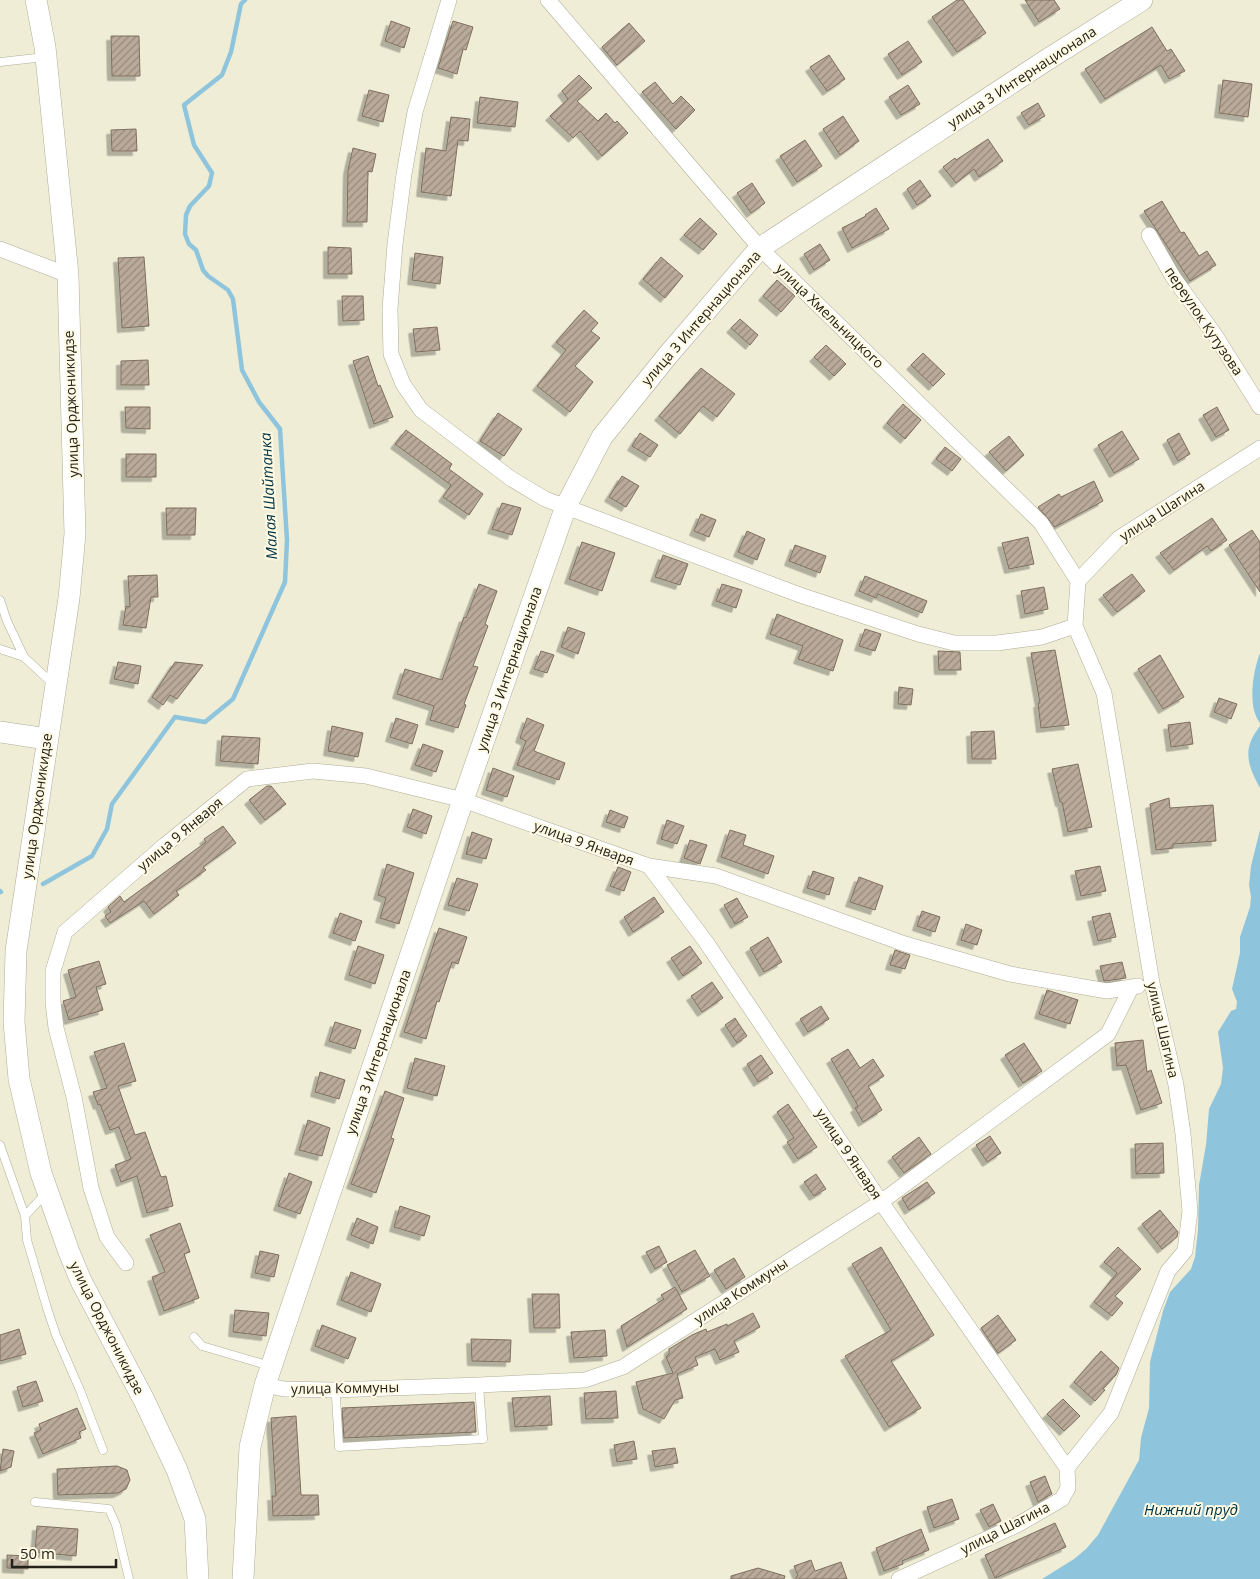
<svg xmlns="http://www.w3.org/2000/svg" width="1260" height="1579" font-family="'Open Sans',sans-serif">
	<style>
		.water { fill: #8fc5dc }
		.lines { fill: none; stroke-linecap: round; stroke-linejoin: round }
		.stream { stroke: #8fc5dc; stroke-width: 4.5 }
		.building { fill: url(#building-hatch); stroke: #7e6f5f; filter: url(#shadow) }
		.lane-casing { stroke: #b0ac97; stroke-width: 9 }
		.street-casing { stroke: #b0ac97; stroke-width: 16 }
		.secondary-casing { stroke: #b0ac97; stroke-width: 22 }
		.lane { stroke: #fff; stroke-width: 8 }
		.street { stroke: #fff; stroke-width: 15 }
		.secondary { stroke: #fff; stroke-width: 21 }
		.labels { text-anchor: middle; stroke-width: 4; stroke-linejoin: round; paint-order: stroke }
		.street-label { font-size: 14px; fill: #232119; stroke: #fefae3 }
		.water-label { font-size: 15px; font-style: italic; fill: #003343; stroke: #fefae3 }
	</style>
	<defs>
		<pattern id="building-hatch" width="6" height="6" patternUnits="userSpaceOnUse" patternTransform="scale(1.25)"><rect width="6" height="6" fill="#baaa99"/><path d="M-1 1l2-2M0 6l6-6M5 7l2-2" fill="none" stroke="#978a7c"/></pattern>
		<filter id="shadow"><feDropShadow dx="-4.5" dy="4.5" stdDeviation="0" flood-color="#0004"/></filter>
	</defs>
	<rect width="100%" height="100%" fill="#f0edd6"/>
	<path class="water" d="M 1260,653 L 1260,723 C 1247,707 1253,671 1260,653 Z
		M 1260,726 L 1260,788 C 1247,764 1242,749 1260,726 Z
		M 1260,830 L 1260,1579 L 1042,1579 L 1074,1559 L 1086,1549 L 1098,1535 L 1139,1460 L 1141,1438 L 1149,1408 L 1150,1362 L 1163,1311 L 1170,1292 L 1191,1269 L 1195,1257 L 1198,1230 L 1199,1185 L 1206,1145 L 1209,1109 L 1221,1084 L 1223,1068 L 1218,1032 L 1231,1011 L 1236,1009 L 1237,1002 L 1232,989 L 1240,953 L 1240,937 L 1250,907 L 1251,897 L 1249,885 L 1251,866 Z"/>
	<g class="lines">
		<path class="stream" d="M 43,884 L 92,856 L 107,829 L 112,804 L 175,717 L 205,722 L 233,699 L 285,582 L 287,540 L 280,429 L 259,402 L 242,370 L 233,299 L 228,290 L 208,276 L 203,270 L 196,250 L 189,244 L 185,234 L 186,215 L 190,206 L 209,186 L 212,173 L 194,145 L 184,105 L 222,75 L 231,52 L 241,4 L 245,0
			M 0,891 L 1,892"/>
	</g>
	<path class="building" d="M 957,0 L 963,0 L 986,33 L 957,52 L 932,17 Z
		M 1025,0 L 1054,0 L 1060,9 L 1039,22 Z
		M 391,21 L 410,28 L 404,48 L 385,41 Z
		M 453,21 L 473,27 L 466,50 L 463,49 L 457,74 L 438,68 Z
		M 629,23 L 645,41 L 617,65 L 602,47 Z
		M 1152,27 L 1167,51 L 1171,49 L 1185,71 L 1169,79 L 1161,65 L 1105,99 L 1085,69 Z
		M 111,36 L 139,36 L 140,76 L 112,76 Z
		M 908,41 L 922,62 L 902,75 L 888,54 Z
		M 829,55 L 845,79 L 827,91 L 810,67 Z
		M 579,75 L 592,88 L 577,101 L 598,121 L 606,113 L 615,123 L 617,121 L 628,133 L 602,156 L 580,131 L 573,138 L 550,116 L 568,99 L 562,91 Z
		M 1223,80 L 1252,84 L 1248,117 L 1219,113 Z
		M 655,82 L 673,104 L 681,96 L 695,110 L 676,129 L 642,92 Z
		M 908,85 L 920,104 L 901,115 L 889,97 Z
		M 369,90 L 389,95 L 383,122 L 362,116 Z
		M 480,97 L 518,102 L 515,127 L 477,123 Z
		M 1038,103 L 1045,116 L 1029,125 L 1021,113 Z
		M 843,116 L 859,141 L 840,155 L 823,129 Z
		M 451,117 L 470,119 L 468,141 L 458,140 L 451,196 L 421,192 L 426,148 L 446,151 Z
		M 136,129 L 137,151 L 112,151 L 111,130 Z
		M 988,139 L 1003,161 L 979,177 L 974,169 L 956,183 L 943,167 L 955,158 L 956,160 Z
		M 805,140 L 822,166 L 797,182 L 780,156 Z
		M 353,148 L 376,154 L 372,172 L 368,171 L 367,222 L 347,222 L 348,170 Z
		M 920,180 L 931,196 L 917,205 L 907,189 Z
		M 752,183 L 765,203 L 751,213 L 737,193 Z
		M 1162,201 L 1181,233 L 1184,232 L 1199,256 L 1207,251 L 1216,265 L 1190,281 L 1144,211 Z
		M 876,208 L 889,229 L 852,248 L 842,228 L 866,216 L 865,215 Z
		M 700,218 L 717,234 L 703,250 L 684,235 Z
		M 820,244 L 830,260 L 814,270 L 804,254 Z
		M 328,247 L 351,248 L 352,274 L 328,274 Z
		M 415,253 L 443,257 L 440,284 L 412,280 Z
		M 144,257 L 149,326 L 122,328 L 118,258 Z
		M 661,257 L 683,276 L 665,298 L 643,279 Z
		M 777,280 L 795,296 L 781,312 L 763,296 Z
		M 342,296 L 363,296 L 364,320 L 343,321 Z
		M 584,310 L 598,323 L 591,331 L 600,338 L 575,366 L 593,382 L 570,412 L 537,386 L 566,350 L 556,342 Z
		M 740,319 L 758,335 L 750,345 L 731,328 Z
		M 437,327 L 440,350 L 416,352 L 413,329 Z
		M 826,345 L 846,364 L 834,376 L 814,357 Z
		M 923,353 L 945,374 L 933,386 L 911,365 Z
		M 368,356 L 378,386 L 380,385 L 393,417 L 374,424 L 353,361 Z
		M 148,360 L 149,385 L 121,385 L 121,361 Z
		M 701,368 L 735,394 L 717,417 L 703,406 L 680,434 L 659,416 Z
		M 903,404 L 921,420 L 905,439 L 887,423 Z
		M 125,407 L 150,407 L 150,429 L 126,428 Z
		M 1217,407 L 1229,430 L 1216,437 L 1203,415 Z
		M 498,413 L 522,429 L 504,456 L 480,441 Z
		M 406,430 L 452,464 L 449,469 L 483,494 L 469,515 L 443,497 L 451,485 L 395,444 Z
		M 1122,431 L 1139,459 L 1114,473 L 1098,445 Z
		M 640,433 L 658,445 L 650,457 L 632,446 Z
		M 1179,433 L 1190,454 L 1178,461 L 1167,440 Z
		M 1009,436 L 1024,455 L 1006,471 L 989,452 Z
		M 945,447 L 961,459 L 952,471 L 936,459 Z
		M 126,454 L 156,454 L 156,477 L 126,477 Z
		M 622,476 L 639,486 L 626,507 L 609,497 Z
		M 1094,481 L 1103,501 L 1055,527 L 1038,507 L 1059,494 L 1061,497 Z
		M 502,503 L 521,508 L 512,535 L 492,529 Z
		M 166,508 L 196,508 L 195,535 L 167,535 Z
		M 701,514 L 716,520 L 709,537 L 694,531 Z
		M 1212,518 L 1227,540 L 1211,551 L 1207,546 L 1174,570 L 1160,553 Z
		M 1252,530 L 1260,542 L 1260,592 L 1229,545 Z
		M 747,531 L 765,539 L 757,560 L 738,552 Z
		M 1028,537 L 1034,564 L 1009,569 L 1002,543 Z
		M 582,542 L 615,553 L 602,591 L 569,579 Z
		M 795,545 L 826,556 L 820,573 L 789,561 Z
		M 663,555 L 688,564 L 680,585 L 655,577 Z
		M 1132,574 L 1145,591 L 1117,612 L 1103,595 Z
		M 157,575 L 158,597 L 151,597 L 146,628 L 123,625 L 126,606 L 130,607 L 128,576 Z
		M 865,576 L 927,601 L 922,613 L 878,594 L 876,598 L 859,591 Z
		M 479,584 L 497,591 L 485,624 L 488,626 L 473,666 L 478,667 L 464,704 L 466,705 L 458,728 L 430,720 L 434,706 L 397,694 L 405,669 L 442,680 L 464,617 L 466,618 Z
		M 722,584 L 742,590 L 736,608 L 716,601 Z
		M 1044,587 L 1048,609 L 1025,614 L 1021,591 Z
		M 777,614 L 843,640 L 833,671 L 798,659 L 803,646 L 770,634 Z
		M 568,627 L 585,633 L 578,654 L 561,647 Z
		M 865,629 L 881,634 L 875,651 L 859,646 Z
		M 1055,650 L 1069,725 L 1041,728 L 1038,703 L 1040,703 L 1031,653 Z
		M 541,651 L 554,655 L 547,673 L 534,669 Z
		M 938,651 L 960,652 L 961,670 L 939,670 Z
		M 1160,655 L 1184,697 L 1163,709 L 1138,669 Z
		M 118,662 L 141,666 L 138,684 L 114,679 Z
		M 175,662 L 203,665 L 177,699 L 170,695 L 163,705 L 152,697 Z
		M 899,687 L 913,689 L 911,705 L 898,704 Z
		M 1219,698 L 1237,704 L 1231,719 L 1214,712 Z
		M 396,718 L 418,725 L 412,744 L 390,737 Z
		M 527,718 L 544,725 L 534,751 L 565,763 L 559,780 L 517,765 L 526,741 L 520,738 Z
		M 1190,722 L 1193,744 L 1171,747 L 1168,725 Z
		M 332,726 L 363,733 L 358,757 L 328,751 Z
		M 994,731 L 996,759 L 972,759 L 971,732 Z
		M 222,736 L 260,738 L 258,764 L 220,761 Z
		M 423,744 L 443,751 L 436,772 L 415,765 Z
		M 1078,764 L 1092,827 L 1068,832 L 1062,802 L 1060,802 L 1052,769 Z
		M 493,768 L 514,776 L 507,797 L 486,790 Z
		M 267,786 L 271,786 L 286,804 L 265,820 L 249,800 Z
		M 1169,798 L 1170,808 L 1213,805 L 1216,841 L 1173,844 L 1173,848 L 1156,850 L 1150,804 Z
		M 413,809 L 432,816 L 426,834 L 407,827 Z
		M 610,810 L 628,817 L 624,828 L 606,822 Z
		M 667,820 L 684,826 L 677,844 L 661,839 Z
		M 223,826 L 236,843 L 203,867 L 206,870 L 176,891 L 179,895 L 154,914 L 144,901 L 110,923 L 105,916 L 111,912 L 108,907 L 120,896 L 124,902 L 206,842 L 204,839 Z
		M 730,830 L 746,835 L 743,845 L 774,856 L 768,874 L 721,857 Z
		M 472,832 L 492,839 L 486,859 L 466,854 Z
		M 690,840 L 707,845 L 700,864 L 684,858 Z
		M 387,864 L 414,873 L 399,924 L 380,918 L 386,898 L 378,895 Z
		M 1100,866 L 1106,891 L 1081,896 L 1075,871 Z
		M 618,867 L 631,872 L 624,891 L 610,886 Z
		M 813,871 L 834,878 L 829,895 L 807,888 Z
		M 859,877 L 883,886 L 875,910 L 850,902 Z
		M 457,878 L 478,884 L 469,911 L 448,905 Z
		M 654,897 L 664,912 L 633,932 L 624,917 Z
		M 737,898 L 748,917 L 735,924 L 724,905 Z
		M 922,911 L 940,917 L 935,932 L 917,926 Z
		M 340,913 L 362,921 L 355,941 L 333,933 Z
		M 1110,913 L 1116,937 L 1098,941 L 1092,917 Z
		M 966,924 L 982,930 L 977,945 L 961,940 Z
		M 439,928 L 467,937 L 458,964 L 452,962 L 439,1002 L 437,1001 L 426,1039 L 404,1032 Z
		M 768,937 L 782,962 L 764,972 L 750,948 Z
		M 358,946 L 384,955 L 375,984 L 349,975 Z
		M 690,946 L 702,963 L 683,976 L 671,958 Z
		M 895,950 L 910,955 L 905,969 L 890,965 Z
		M 99,961 L 106,984 L 96,987 L 103,1010 L 69,1020 L 63,1001 L 76,997 L 68,970 Z
		M 1122,962 L 1126,978 L 1104,981 L 1100,966 Z
		M 712,982 L 723,998 L 702,1012 L 691,996 Z
		M 1047,990 L 1078,1000 L 1070,1024 L 1039,1014 Z
		M 821,1006 L 829,1019 L 808,1032 L 800,1019 Z
		M 735,1018 L 747,1036 L 737,1043 L 725,1025 Z
		M 335,1022 L 361,1030 L 355,1049 L 329,1041 Z
		M 1143,1040 L 1147,1072 L 1151,1070 L 1162,1103 L 1141,1110 L 1126,1065 L 1117,1066 L 1115,1043 Z
		M 124,1043 L 136,1081 L 118,1086 L 135,1135 L 145,1132 L 161,1177 L 166,1176 L 173,1206 L 147,1213 L 137,1176 L 121,1182 L 115,1165 L 131,1159 L 119,1127 L 110,1130 L 100,1104 L 98,1105 L 93,1092 L 107,1088 L 94,1052 Z
		M 1024,1043 L 1042,1071 L 1023,1083 L 1005,1055 Z
		M 848,1049 L 860,1068 L 873,1059 L 884,1076 L 868,1086 L 882,1110 L 863,1122 L 855,1108 L 858,1106 L 831,1059 Z
		M 761,1055 L 773,1073 L 758,1082 L 747,1064 Z
		M 415,1058 L 445,1066 L 437,1096 L 407,1088 Z
		M 320,1072 L 345,1080 L 339,1099 L 315,1092 Z
		M 385,1091 L 404,1098 L 391,1138 L 394,1139 L 376,1193 L 351,1184 Z
		M 788,1104 L 817,1147 L 798,1159 L 787,1142 L 794,1138 L 777,1112 Z
		M 308,1120 L 330,1128 L 322,1156 L 299,1150 Z
		M 990,1136 L 1001,1153 L 987,1162 L 976,1145 Z
		M 919,1137 L 931,1154 L 904,1173 L 892,1157 Z
		M 1163,1143 L 1164,1173 L 1136,1174 L 1135,1144 Z
		M 289,1173 L 312,1182 L 300,1214 L 278,1206 Z
		M 816,1174 L 826,1189 L 814,1196 L 804,1182 Z
		M 927,1182 L 935,1193 L 909,1210 L 902,1198 Z
		M 400,1206 L 430,1216 L 424,1236 L 394,1227 Z
		M 1160,1210 L 1178,1232 L 1177,1237 L 1162,1249 L 1142,1224 Z
		M 357,1218 L 378,1227 L 373,1244 L 351,1235 Z
		M 180,1223 L 190,1252 L 184,1254 L 199,1298 L 164,1311 L 152,1277 L 165,1272 L 150,1235 Z
		M 659,1246 L 667,1262 L 655,1269 L 646,1252 Z
		M 881,1247 L 934,1335 L 891,1361 L 921,1408 L 889,1427 L 845,1356 L 891,1330 L 852,1264 Z
		M 1118,1247 L 1141,1269 L 1115,1296 L 1123,1303 L 1112,1316 L 1094,1302 L 1117,1273 L 1104,1262 Z
		M 695,1250 L 710,1276 L 682,1292 L 667,1265 Z
		M 260,1251 L 279,1255 L 274,1277 L 255,1273 Z
		M 734,1258 L 745,1277 L 726,1289 L 714,1270 Z
		M 351,1272 L 381,1284 L 371,1312 L 341,1300 Z
		M 675,1287 L 687,1309 L 627,1347 L 621,1326 L 664,1299 L 661,1295 Z
		M 532,1294 L 559,1294 L 560,1328 L 534,1328 Z
		M 235,1310 L 269,1313 L 266,1336 L 233,1332 Z
		M 753,1313 L 760,1327 L 734,1341 L 739,1352 L 720,1360 L 715,1349 L 695,1357 L 698,1365 L 677,1374 L 683,1398 L 675,1400 L 664,1419 L 643,1409 L 636,1382 L 673,1373 L 666,1357 L 669,1354 L 669,1349 L 692,1335 L 706,1329 L 707,1332 L 727,1324 L 727,1326 Z
		M 998,1315 L 1016,1340 L 998,1353 L 981,1328 Z
		M 322,1325 L 356,1338 L 348,1359 L 315,1346 Z
		M 19,1329 L 26,1354 L 0,1361 L 0,1335 Z
		M 605,1330 L 607,1356 L 574,1358 L 571,1332 Z
		M 471,1339 L 511,1340 L 510,1362 L 472,1361 Z
		M 1101,1351 L 1119,1368 L 1116,1375 L 1103,1389 L 1105,1390 L 1095,1401 L 1074,1382 Z
		M 36,1381 L 43,1401 L 23,1407 L 17,1387 Z
		M 616,1391 L 618,1418 L 586,1419 L 584,1393 Z
		M 550,1396 L 552,1425 L 515,1427 L 512,1398 Z
		M 1063,1399 L 1080,1416 L 1064,1431 L 1047,1414 Z
		M 474,1402 L 476,1432 L 344,1438 L 342,1408 Z
		M 77,1408 L 86,1429 L 79,1432 L 81,1438 L 43,1454 L 34,1433 L 41,1430 L 39,1424 Z
		M 296,1416 L 301,1495 L 318,1495 L 319,1515 L 273,1516 L 272,1496 L 276,1496 L 271,1418 Z
		M 634,1441 L 637,1459 L 617,1462 L 614,1445 Z
		M 675,1448 L 678,1463 L 655,1467 L 652,1451 Z
		M 3,1449 L 14,1451 L 11,1467 L 0,1471 Z
		M 117,1466 L 127,1470 L 130,1480 L 126,1489 L 118,1493 L 58,1495 L 57,1469 Z
		M 1045,1476 L 1052,1494 L 1038,1502 L 1030,1482 Z
		M 952,1499 L 959,1519 L 934,1528 L 927,1507 Z
		M 993,1504 L 1001,1521 L 989,1527 L 980,1510 Z
		M 1055,1523 L 1066,1547 L 995,1578 L 985,1555 Z
		M 37,1526 L 78,1529 L 76,1556 L 35,1552 Z
		M 921,1529 L 929,1550 L 902,1561 L 903,1564 L 884,1571 L 876,1548 Z
		M 7,1555 L 28,1556 L 28,1569 L 7,1568 Z
		M 811,1560 L 815,1571 L 841,1562 L 847,1579 L 796,1579 L 796,1577 L 798,1576 L 794,1566 Z
		M 758,1568 L 785,1576 L 784,1579 L 731,1579 L 731,1576 Z"/>
	<g class="lines">
		<defs>
			<path id="lane" d="M 0,62 L 45,57
				M 0,600 L 7,621 L 24,657 L 53,684
				M 0,649 L 24,657
				M 0,1145 L 25,1216
				M 45,1194 L 25,1216 L 27,1240 L 47,1308 L 56,1335 L 80,1390 L 103,1450
				M 194,1337 L 202,1346 L 270,1366
				M 333,1390 L 336,1397 L 339,1447 L 483,1439 L 479,1385
				M 35,1502 L 109,1509 L 116,1525 L 129,1579"/>
			<path id="street" d="M 449,0 L 415,112 L 404,174 L 395,244 L 390,309 L 391,354 L 403,384 L 421,410 L 510,478 L 545,499 L 800,595 L 918,634 L 954,643 L 997,643 L 1042,637 L 1075,626
				M 548,0 L 760,248 L 1041,523 L 1078,581
				M 1149,235 L 1173,277 L 1215,335 L 1260,407
				M 0,249 L 68,275
				M 649,866 L 716,876 L 905,944 L 1010,974 L 1107,991 L 1138,986
				M 126,1263 L 107,1237 L 91,1188 L 74,1097 L 56,1028 L 53,1002 L 53,971 L 65,932 L 165,845 L 247,779 L 313,771 L 366,776 L 463,800 L 649,866 L 706,942 L 881,1202 L 1067,1468
				M 265,1385 L 284,1389 L 333,1390 L 479,1385 L 585,1380 L 623,1367 L 881,1202 L 1108,1034 L 1131,988
				M 899,1579 L 1017,1525 L 1062,1499 L 1068,1488 L 1067,1468 L 1111,1413 L 1168,1271 L 1185,1251 L 1190,1211 L 1183,1134 L 1176,1085 L 1152,983 L 1104,693 L 1075,626 L 1078,581 L 1119,538 L 1260,448"/>
			<path id="secondary" d="M 36,0 L 45,47 L 68,275 L 75,534 L 69,598 L 16,951 L 14,1022 L 19,1079 L 41,1173 L 69,1252 L 81,1281 L 144,1400 L 177,1470 L 195,1519 L 198,1579
				M 0,732 L 47,739
				M 243,1579 L 250,1447 L 265,1385 L 463,800 L 566,506 L 602,437 L 668,355 L 760,248 L 1045,61 L 1142,0"/>
		</defs>
		<use href="#lane" class="lane-casing"/>
		<use href="#street" class="street-casing"/>
		<use href="#secondary" class="secondary-casing"/>
		<use href="#lane" class="lane"/>
		<use href="#street" class="street"/>
		<use href="#secondary" class="secondary"/>
	</g>
	<g class="labels">
		<g class="street-label">
			<text transform="translate(1022 77) rotate(-33)" y="5">улица 3 Интернационала</text>
			<text transform="translate(830 316) rotate(44)" y="5">улица Хмельницкого</text>
			<text transform="translate(701 318) rotate(-49)" y="5">улица 3 Интернационала</text>
			<text transform="translate(1204 321) rotate(56)" y="5">переулок Кутузова</text>
			<text transform="translate(71 404) rotate(-92)" y="5">улица Орджоникидзе</text>
			<text transform="translate(1162 511) rotate(-33)" y="5">улица Шагина</text>
			<text transform="translate(509 669) rotate(-71)" y="5">улица 3 Интернационала</text>
			<text transform="translate(37 806) rotate(-82)" y="5">улица Орджоникидзе</text>
			<text transform="translate(180 834) rotate(-40)" y="5">улица 9 Января</text>
			<text transform="translate(584 843) rotate(20)" y="5">улица 9 Января</text>
			<text transform="translate(1163 1030) rotate(77)" y="5">улица Шагина</text>
			<text transform="translate(378 1052) rotate(-71)" y="5">улица 3 Интернационала</text>
			<text transform="translate(849 1154) rotate(56)" y="5">улица 9 Января</text>
			<text transform="translate(741 1291) rotate(-33)" y="5">улица Коммуны</text>
			<text transform="translate(107 1328) rotate(63)" y="5">улица Орджоникидзе</text>
			<text transform="translate(345 1388) rotate(-1)" y="5">улица Коммуны</text>
			<text transform="translate(1005 1528) rotate(-27)" y="5">улица Шагина</text>
		</g>
		<g class="water-label">
			<text transform="translate(269 496) rotate(-93)" y="5">Малая Шайтанка</text>
			<text x="1191" y="1515">Нижний пруд</text>
		</g>
	</g>
	<path d="M12 1559v8h104v-8" fill="none" stroke="#232119" stroke-width="2.5"/>
	<text x="20" y="1559" font-size="15" fill="#232119" stroke="#fefae3" stroke-width="4" paint-order="stroke">50 m</text>
</svg>
